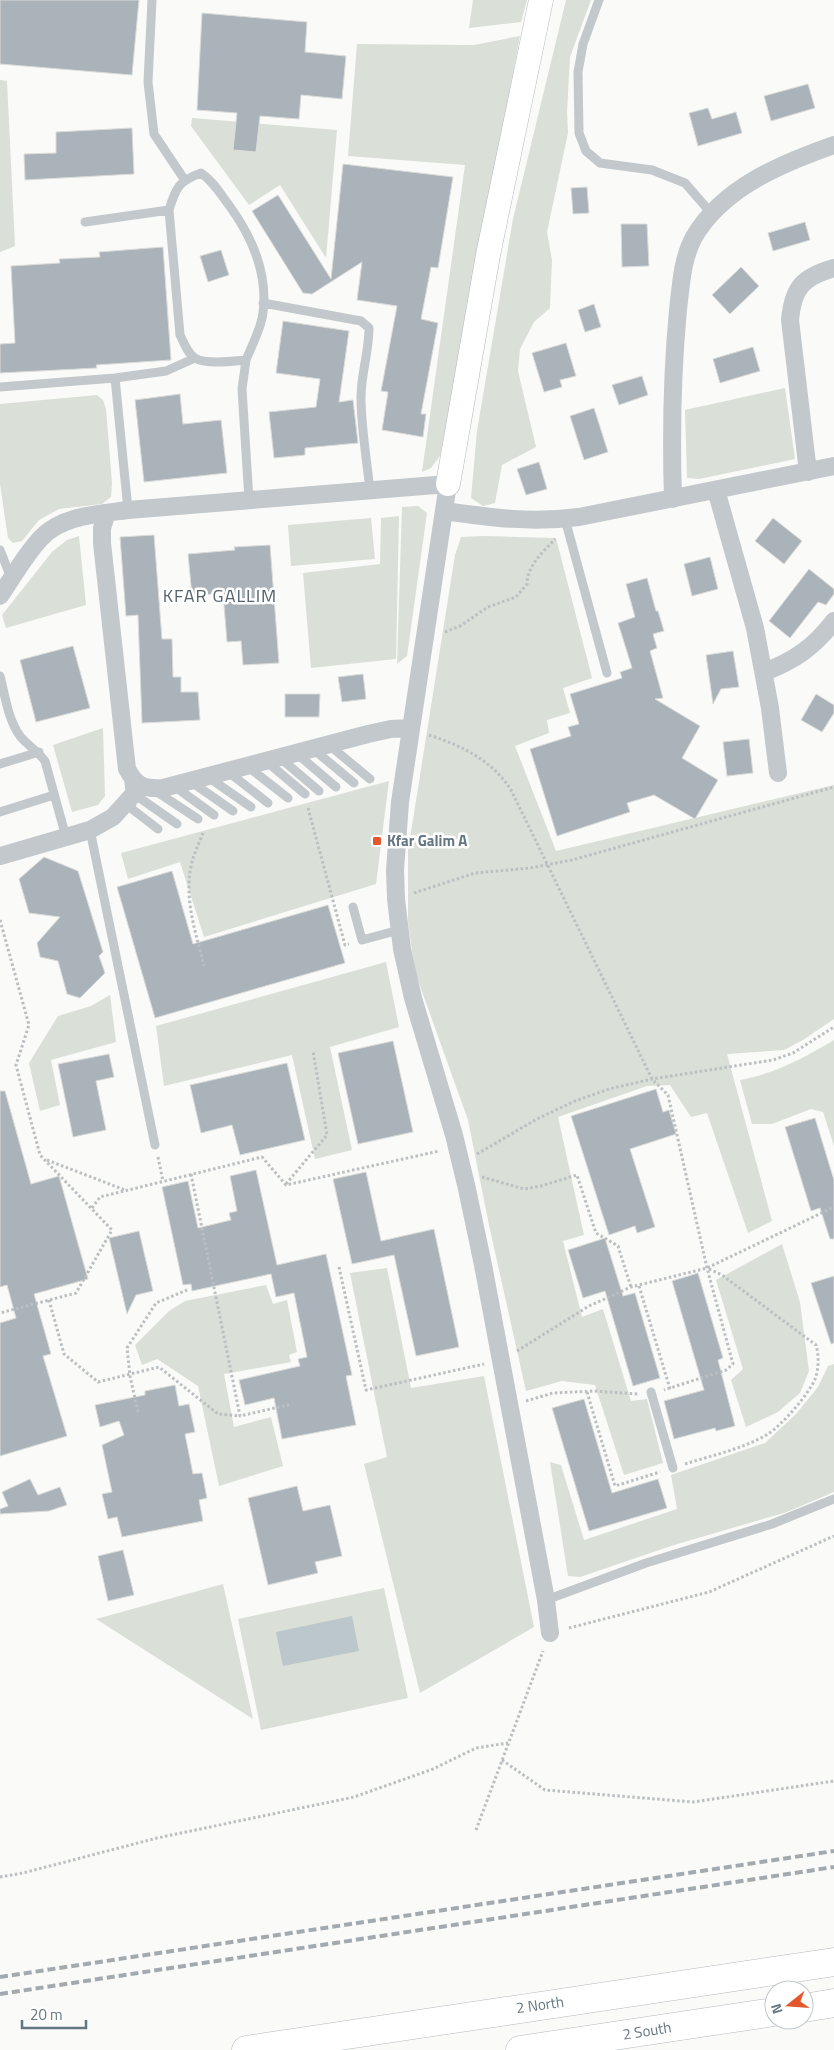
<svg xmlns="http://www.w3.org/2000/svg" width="834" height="2050" font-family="'Titillium Web',sans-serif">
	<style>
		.green { fill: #dadfd7 }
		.water { fill: #bbc7cb }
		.building { fill: #aab3b9; stroke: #dcdcda }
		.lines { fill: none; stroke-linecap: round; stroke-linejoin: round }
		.secondary-casing { stroke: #b3babf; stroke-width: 25 }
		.highway-casing { stroke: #b4b9bd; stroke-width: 29 }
		.path { stroke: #bbbfc2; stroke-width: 3; stroke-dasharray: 2.5 2.5; stroke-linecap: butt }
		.lane { stroke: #c3c8cc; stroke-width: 9 }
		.street { stroke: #c3c8cc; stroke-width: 18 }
		.secondary { stroke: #fff; stroke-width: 24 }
		.highway { stroke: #fff; stroke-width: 28 }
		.rail { stroke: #a2aab0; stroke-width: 4; stroke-dasharray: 8 4; stroke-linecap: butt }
		.poi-dot { fill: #e4572e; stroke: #fff; stroke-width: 2 }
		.labels { text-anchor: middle; stroke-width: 5; stroke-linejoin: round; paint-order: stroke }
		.poi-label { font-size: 15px; font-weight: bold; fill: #657683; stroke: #fff; text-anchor: start }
		.street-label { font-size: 15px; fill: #657683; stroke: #fff }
		.quarter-label { font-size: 18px; letter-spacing: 1px; fill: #57646e; stroke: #fff }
	</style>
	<rect width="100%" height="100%" fill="#fafaf8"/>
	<path class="green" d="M 473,0 L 527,0 L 521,22 L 469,28 Z
		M 566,0 L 591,0 L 570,57 L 567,112 L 568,133 L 547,232 L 552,260 L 550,308 L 534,322 L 520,349 L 518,371 L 536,447 L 502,465 L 495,503 L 483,506 L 471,498 L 477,431 L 513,219 Z
		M 520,36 L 440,456 L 431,468 L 422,472 L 465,165 L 348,156 L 357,44 L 474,45 Z
		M 0,80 L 7,81 L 15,246 L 0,252 Z
		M 192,118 L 337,130 L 326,258 L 280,185 L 249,205 L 191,126 Z
		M 785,388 L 795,459 L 699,479 L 687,478 L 685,410 Z
		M 97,395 L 103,400 L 106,409 L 112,483 L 111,497 L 102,504 L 59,509 L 39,520 L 22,541 L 13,543 L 8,538 L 0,484 L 0,404 Z
		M 418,506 L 427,513 L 407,656 L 397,664 L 402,507 Z
		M 399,516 L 396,659 L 311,668 L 303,573 L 380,564 L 381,518 Z
		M 371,518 L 375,559 L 291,566 L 288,525 Z
		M 79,536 L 86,605 L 6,628 L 2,615 L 52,552 L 67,540 Z
		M 483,536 L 556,538 L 592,678 L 563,688 L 570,713 L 547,720 L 549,733 L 515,746 L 556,851 L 834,785 L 834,1019 L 803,1040 L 784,1050 L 727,1054 L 772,1221 L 748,1233 L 707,1113 L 691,1117 L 670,1085 L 647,1086 L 558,1117 L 584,1235 L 563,1241 L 582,1317 L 603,1309 L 631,1401 L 647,1399 L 663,1463 L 624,1475 L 595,1385 L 562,1381 L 526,1391 L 489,1225 L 468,1120 L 415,972 L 408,922 L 408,851 L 455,555 L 461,537 Z
		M 103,728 L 105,796 L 98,805 L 72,812 L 53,745 Z
		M 389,781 L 376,884 L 204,937 L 180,862 L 128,879 L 121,853 Z
		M 386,962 L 399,1027 L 330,1047 L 352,1150 L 315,1159 L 292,1055 L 164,1086 L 156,1026 Z
		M 110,995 L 116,1042 L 51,1060 L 60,1105 L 40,1111 L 29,1063 L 58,1016 L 91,1006 Z
		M 834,1040 L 834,1146 L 823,1112 L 811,1109 L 772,1124 L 752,1124 L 740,1080 C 776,1073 802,1059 834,1040 Z
		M 782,1244 L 800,1302 L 809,1371 L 800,1393 L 778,1412 L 746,1427 L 731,1380 L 743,1369 L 716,1280 Z
		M 387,1268 L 411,1388 L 484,1376 L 534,1627 L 420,1693 L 364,1464 L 387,1457 L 350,1273 Z
		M 266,1285 L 273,1304 L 287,1300 L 297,1352 L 289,1355 L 291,1362 L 224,1374 L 234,1427 L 271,1417 L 283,1466 L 219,1486 L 198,1386 L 157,1359 L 142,1365 L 135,1345 L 169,1311 L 185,1301 Z
		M 834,1364 L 834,1492 L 787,1512 L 674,1545 L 580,1577 L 568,1576 L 550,1462 L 561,1465 L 584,1540 L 677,1509 L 671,1475 L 765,1443 L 796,1414 L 818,1387 L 828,1366 Z
		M 223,1584 L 253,1719 L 96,1619 Z
		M 384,1588 L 408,1698 L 261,1730 L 238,1619 Z"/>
	<path class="water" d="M 352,1616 L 359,1651 L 283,1666 L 276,1632 Z"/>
	<path class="building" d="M 0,0 L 139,0 L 132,75 L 0,64 Z
		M 202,13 L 307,22 L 305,52 L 346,56 L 342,99 L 301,95 L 299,119 L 260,116 L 256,152 L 233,150 L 237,113 L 197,110 Z
		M 808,84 L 815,108 L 771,121 L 764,96 Z
		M 708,108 L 712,119 L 736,112 L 742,133 L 698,146 L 689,113 Z
		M 132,128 L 134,174 L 25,180 L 24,154 L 56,153 L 56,132 Z
		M 343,164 L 453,177 L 438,268 L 431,267 L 421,319 L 438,323 L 421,414 L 426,414 L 423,437 L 382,430 L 388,392 L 381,391 L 397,306 L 357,300 L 362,262 L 312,294 L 303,293 L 252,211 L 278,195 L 331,279 Z
		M 587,187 L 589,213 L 573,214 L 571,188 Z
		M 805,222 L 810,240 L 773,251 L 768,233 Z
		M 621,224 L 647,224 L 649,266 L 622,267 Z
		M 163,247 L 171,360 L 96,365 L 97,368 L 0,373 L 0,344 L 15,343 L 11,266 L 60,263 L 59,259 L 100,257 L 99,252 Z
		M 221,250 L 229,275 L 208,282 L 200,256 Z
		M 741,267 L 759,286 L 730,314 L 712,295 Z
		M 594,304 L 601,327 L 585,332 L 578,310 Z
		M 283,321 L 349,331 L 339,402 L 353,400 L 358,443 L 305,448 L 305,455 L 274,458 L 269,412 L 316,407 L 320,379 L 276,373 Z
		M 566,343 L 576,376 L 560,380 L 562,387 L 544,392 L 532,353 Z
		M 753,347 L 760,371 L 720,383 L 713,359 Z
		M 642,376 L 648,395 L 619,405 L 612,385 Z
		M 180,394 L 183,424 L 221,420 L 227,473 L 144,482 L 135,400 Z
		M 594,408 L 608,452 L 584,460 L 570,416 Z
		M 539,462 L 547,489 L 526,495 L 517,469 Z
		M 773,518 L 802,541 L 784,564 L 755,541 Z
		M 154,535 L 162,639 L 172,639 L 173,677 L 181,677 L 181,692 L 198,692 L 200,720 L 142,723 L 138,615 L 126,616 L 120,537 Z
		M 270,545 L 279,663 L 243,665 L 241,641 L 227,642 L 223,593 L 192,596 L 188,554 L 235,550 L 234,547 Z
		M 710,557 L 718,589 L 692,596 L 684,564 Z
		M 809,569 L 834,589 L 834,594 L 826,605 L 818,602 L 790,638 L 769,621 Z
		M 647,578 L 656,611 L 658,611 L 664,631 L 653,634 L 657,648 L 650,651 L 663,698 L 655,699 L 700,726 L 682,758 L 718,780 L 695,819 L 654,795 L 627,803 L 630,812 L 557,836 L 530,749 L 571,736 L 568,727 L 579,724 L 570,694 L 622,678 L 620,672 L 632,668 L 618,623 L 635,617 L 626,584 Z
		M 73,646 L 90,708 L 36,722 L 20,660 Z
		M 733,651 L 739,687 L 721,689 L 713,704 L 706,655 Z
		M 363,674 L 366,699 L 342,702 L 338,677 Z
		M 285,694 L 320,694 L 319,717 L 285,717 Z
		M 816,694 L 834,705 L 834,713 L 822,732 L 801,720 Z
		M 749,739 L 753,773 L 727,776 L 723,742 Z
		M 44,857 L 78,871 L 103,952 L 99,956 L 105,973 L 80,998 L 67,994 L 58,961 L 40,957 L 37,943 L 60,917 L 29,913 L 19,879 Z
		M 172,871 L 193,944 L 328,905 L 345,963 L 155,1018 L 117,887 Z
		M 393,1041 L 413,1132 L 358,1144 L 338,1053 Z
		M 109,1054 L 114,1077 L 96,1081 L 106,1130 L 73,1137 L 58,1064 Z
		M 287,1063 L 305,1140 L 240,1155 L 232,1125 L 201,1133 L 190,1085 Z
		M 656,1089 L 663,1112 L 669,1110 L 676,1134 L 630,1149 L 655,1227 L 637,1233 L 635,1226 L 609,1235 L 571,1116 Z
		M 0,1091 L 5,1091 L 31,1184 L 59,1176 L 88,1279 L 34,1294 L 51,1354 L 43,1356 L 67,1436 L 0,1456 L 0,1323 L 16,1318 L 7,1285 L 0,1287 Z
		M 815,1118 L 834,1180 L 834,1239 L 830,1239 L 820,1208 L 811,1211 L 785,1127 Z
		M 256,1170 L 277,1265 L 326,1254 L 352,1375 L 346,1376 L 356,1425 L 282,1439 L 274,1398 L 245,1405 L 239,1380 L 300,1366 L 298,1359 L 307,1357 L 294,1293 L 276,1297 L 271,1274 L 192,1291 L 191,1284 L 183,1285 L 162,1187 L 188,1181 L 198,1228 L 231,1220 L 229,1213 L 237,1211 L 230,1176 Z
		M 366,1172 L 381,1241 L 434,1229 L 459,1347 L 416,1356 L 394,1255 L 352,1264 L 333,1179 Z
		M 139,1231 L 153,1291 L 136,1295 L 127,1314 L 109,1238 Z
		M 605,1238 L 623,1296 L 635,1293 L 660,1378 L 633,1386 L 605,1291 L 583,1298 L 568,1250 Z
		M 698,1273 L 723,1358 L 718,1360 L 735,1426 L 716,1431 L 715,1428 L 674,1439 L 664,1401 L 704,1390 L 672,1281 Z
		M 834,1276 L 834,1343 L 831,1344 L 811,1283 Z
		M 175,1385 L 179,1406 L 189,1404 L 195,1432 L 185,1434 L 193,1474 L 202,1473 L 207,1498 L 199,1500 L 203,1521 L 122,1537 L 117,1517 L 108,1519 L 102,1494 L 112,1492 L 102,1445 L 124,1435 L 119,1421 L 100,1427 L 95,1405 L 145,1395 L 145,1391 Z
		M 584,1399 L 612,1493 L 658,1479 L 667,1508 L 589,1531 L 552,1408 Z
		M 30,1479 L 38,1495 L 60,1487 L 67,1505 L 49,1511 L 0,1514 L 0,1509 L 8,1506 L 2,1492 Z
		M 297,1486 L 303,1511 L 330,1505 L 342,1556 L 315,1562 L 318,1573 L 268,1585 L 248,1498 Z
		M 123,1550 L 134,1595 L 108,1601 L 98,1556 Z"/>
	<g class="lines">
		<defs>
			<path id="secondary" d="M 448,484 L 488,255 L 541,0"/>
			<path id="highway" d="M 804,2008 L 834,2003
				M 246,2050 L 834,1962
				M 520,2050 L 774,2012"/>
		</defs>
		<use href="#secondary" class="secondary-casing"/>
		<use href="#highway" class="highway-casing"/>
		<path class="path" d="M 445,632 L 460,626 L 488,607 L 516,597 L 527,584 C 527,566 543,552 555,539
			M 429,735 C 462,746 492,760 511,790 L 652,1079 L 668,1095 L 707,1268 L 733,1364 L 726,1370 L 664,1390
			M 308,808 L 345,945 L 349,944
			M 203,833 C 199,844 193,855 191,866 C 184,900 196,933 204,966
			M 414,893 L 475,873 L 530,868 L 572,860 L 834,787
			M 0,920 L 29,1025 L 16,1065 L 40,1155 L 112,1230 L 76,1293 L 0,1313
			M 477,1154 L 537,1119 L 575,1101 L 609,1089 L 652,1079 L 773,1060 L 793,1053 L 834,1027
			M 158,1157 L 163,1181
			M 47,1160 L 125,1190
			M 191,1174 L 240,1416 L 292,1404
			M 482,1177 L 524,1189 L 541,1186 L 577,1175 L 596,1233 L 618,1246 L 631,1287 L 633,1287
			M 286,1184 L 327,1135 L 313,1051
			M 92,1208 L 100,1197 L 262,1157 L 286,1185 L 439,1151
			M 339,1267 L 366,1390 L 484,1364
			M 639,1286 L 670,1389
			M 49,1300 L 64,1354 L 98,1382 L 159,1367 L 218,1414 L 240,1416
			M 517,1351 L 589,1306 L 631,1287 L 707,1268 L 834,1207
			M 587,1392 L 615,1486 L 660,1472
			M 526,1401 L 553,1393 L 594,1391 L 638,1394
			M 138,1412 L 130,1376 L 127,1348 L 156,1303 L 187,1290
			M 685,1464 C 713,1455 743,1449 768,1434 C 782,1425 809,1394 815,1379 C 819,1369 819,1355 816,1345 L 722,1275 L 707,1268
			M 569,1628 L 709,1592 L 834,1536
			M 502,1760 L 545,1790 L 693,1802 L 834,1781
			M 476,1830 L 543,1651
			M 0,1877 L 23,1873 L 157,1838 L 354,1797 L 433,1769 L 476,1748 L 508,1743"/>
		<path class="lane" d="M 152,0 L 148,82 L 154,134 L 184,179
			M 599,0 L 583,44 L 578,72 L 579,133 L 586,151 L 600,163 L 652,170 L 685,183 L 712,214
			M 201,173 C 214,182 221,195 231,208 C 253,239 268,274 263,313 C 261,329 252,345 246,360 C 234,361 206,365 195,358 C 188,354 184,343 180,335 L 169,210 C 176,187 179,181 201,173 Z
			M 85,222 L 169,210
			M 263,303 L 361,321 L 369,328 C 369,352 361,374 361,397 C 361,428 367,460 370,491
			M 246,360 L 242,389 L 249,500
			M 115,378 L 128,510
			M 0,387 L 115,378 L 166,371 L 195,358
			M 565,519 L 607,673
			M 0,550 L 11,578
			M 0,676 C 5,695 8,720 20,736 C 27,745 38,751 45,761 L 66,837
			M 329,745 L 370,779
			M 313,749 L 354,783
			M 296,753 L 336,787
			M 279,757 L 319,791
			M 266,761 L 305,794
			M 0,764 L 39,752
			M 247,766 L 288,798
			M 227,771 L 268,803
			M 128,774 L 132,809 L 158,829
			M 208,777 L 251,807
			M 190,781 L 233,811
			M 174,786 L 214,815
			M 154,790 L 198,819
			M 134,794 L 177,824
			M 0,812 L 54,795
			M 90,830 L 155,1145
			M 353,907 L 362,940 L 399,930
			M 651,1392 L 673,1468
			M 546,1600 L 646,1563 L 772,1524 L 834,1499"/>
		<path class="street" d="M 808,472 L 790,320 C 793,287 803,277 834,268
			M 716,490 L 755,628 L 770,708 L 778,773
			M 673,499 C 671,436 672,373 678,310 C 681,285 682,259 694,237 C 723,187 783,163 834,145
			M 445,511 C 492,518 532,523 579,517 L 834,466
			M 107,513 L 102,528 L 102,543 L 127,769 C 137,787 144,789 163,788 L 368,734 L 391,729 L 410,728
			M 0,596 C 13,577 25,555 41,538 C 62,515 99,514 128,510 L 448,484 L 400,802 L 395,870 L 396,899 L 402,949 L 413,998 L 454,1135 L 467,1189 L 483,1265 L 546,1600 L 550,1633
			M 764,672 C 794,661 814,647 834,621
			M 0,856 L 90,830 L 113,817 L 141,786"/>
		<use href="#secondary" class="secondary"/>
		<use href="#highway" class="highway"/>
		<path class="rail" d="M 0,1977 L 834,1851
			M 0,1994 L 834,1867"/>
	</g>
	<rect class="poi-dot" x="372" y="836" width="10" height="10" rx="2.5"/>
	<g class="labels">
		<g class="poi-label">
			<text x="387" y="846">Kfar Galim A</text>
		</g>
		<g class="street-label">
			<text transform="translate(540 2005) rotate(-8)" y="5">2 North</text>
			<text transform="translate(647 2031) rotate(-9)" y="5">2 South</text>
		</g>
		<g class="quarter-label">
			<text x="220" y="602">KFAR GALLIM</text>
		</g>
	</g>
	<g transform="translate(789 2005) rotate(253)"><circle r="24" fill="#ffffff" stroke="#c1c8cd"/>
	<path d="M0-4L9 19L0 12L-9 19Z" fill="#e4572e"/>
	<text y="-8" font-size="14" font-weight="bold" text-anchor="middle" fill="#657683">N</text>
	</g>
	<path d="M22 2020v8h64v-8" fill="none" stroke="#657683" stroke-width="2.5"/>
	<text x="30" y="2020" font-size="15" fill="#657683" stroke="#ffffff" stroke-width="4" paint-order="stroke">20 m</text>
</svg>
